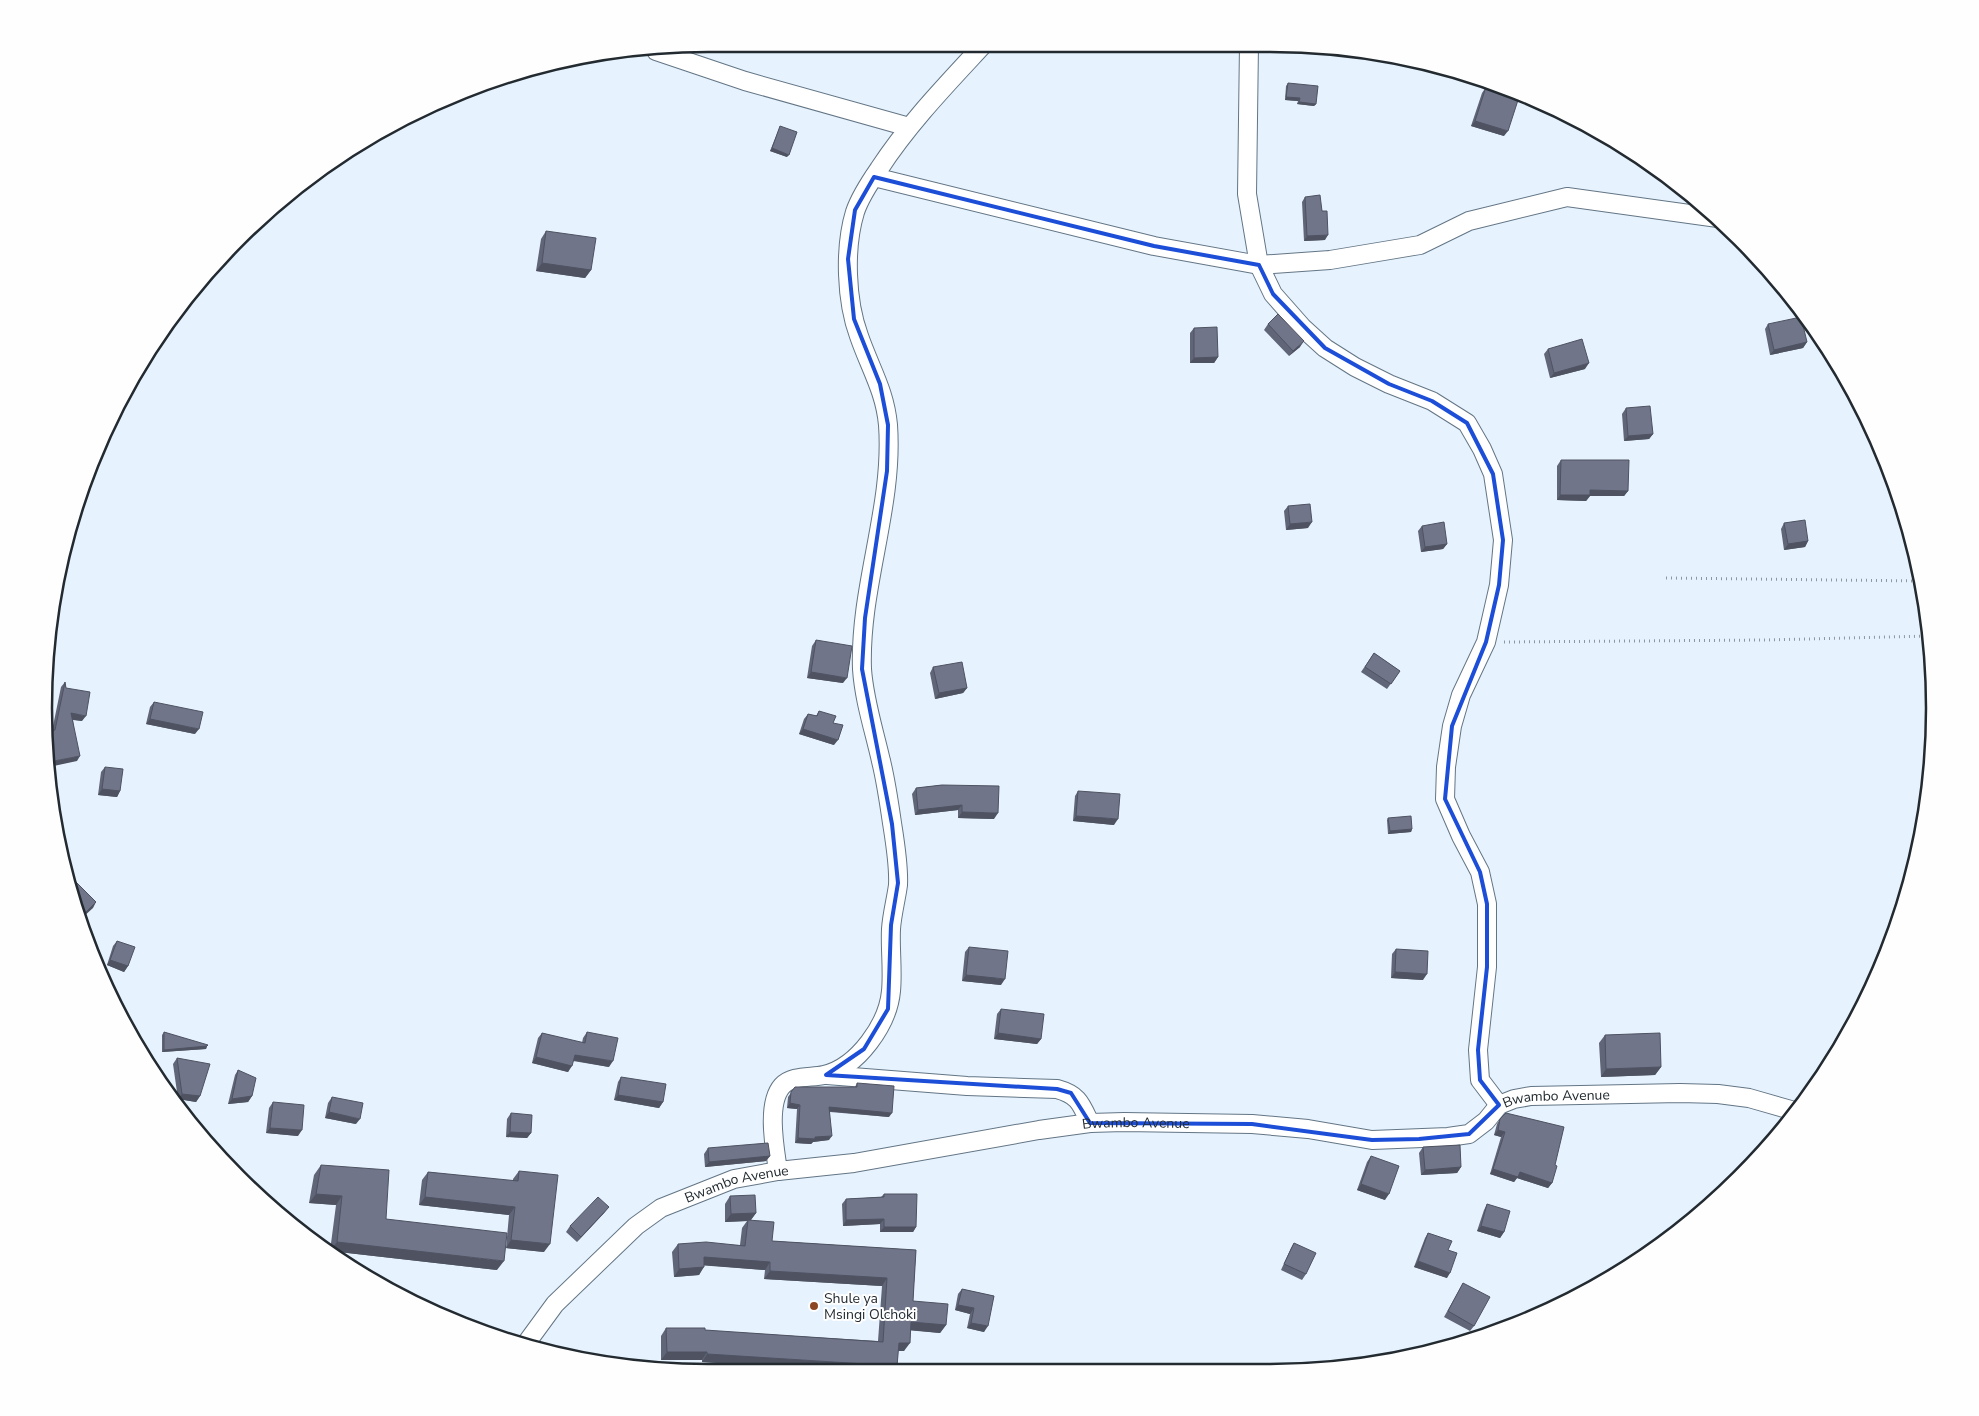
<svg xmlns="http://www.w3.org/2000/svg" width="1979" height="1416" font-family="'Nunito Sans',sans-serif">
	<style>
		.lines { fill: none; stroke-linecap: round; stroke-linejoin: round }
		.minor-casing { stroke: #637585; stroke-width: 20 }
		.path { stroke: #8d97a0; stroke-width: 3; stroke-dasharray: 1 4; stroke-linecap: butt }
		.minor { stroke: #fff; stroke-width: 18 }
		.wall { fill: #606577 }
		.shaded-wall { fill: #4e5261 }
		.building { fill: #70758a; stroke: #4e5261 }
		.marked { fill: none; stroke: #1d4ed8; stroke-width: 4; stroke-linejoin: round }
		.poi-dot { fill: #8c4523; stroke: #fefefe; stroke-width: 2 }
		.labels { text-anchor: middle; stroke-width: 4; stroke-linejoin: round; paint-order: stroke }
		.street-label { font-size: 14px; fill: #232b31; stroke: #fefefe }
		.poi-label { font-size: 14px; fill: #232b31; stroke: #fefefe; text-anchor: start }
		.rim { fill: none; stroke: #232b31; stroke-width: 2.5 }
	</style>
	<rect width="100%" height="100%" fill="#e6f3fe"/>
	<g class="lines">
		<defs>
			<g id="minor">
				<path d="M 1249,44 L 1247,194 L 1259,265 L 1273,294 L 1303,328 L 1325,348 L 1355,367 L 1389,384 L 1432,401 L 1467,423 L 1482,449 L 1493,474 L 1503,540 L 1499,585 L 1486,642 L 1461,695 L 1452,726 L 1446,767 L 1445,799 L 1461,836 L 1480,872 L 1487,904 L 1487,967 L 1478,1050 L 1480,1080 L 1499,1105"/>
				<path d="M 656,51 L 745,81 L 909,127"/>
				<path d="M 874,177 L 1154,246 L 1259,265 L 1330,260 L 1420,245 L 1469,221 L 1567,197 L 1718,218"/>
				<path d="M 827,1075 L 967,1086 L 1057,1089 C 1079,1095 1081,1104 1090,1123"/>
				<path d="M 778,1171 C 775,1149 766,1104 782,1086 C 792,1075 811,1078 824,1075 C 858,1067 888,1024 891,991 C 893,971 890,949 891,929 C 892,914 896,900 898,885 C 899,865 895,842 892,823 C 889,802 886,781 881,761 C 874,730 864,700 862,669 C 859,587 894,507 888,425 C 885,391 870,368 859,336 C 846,301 844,248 855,212 C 860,197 870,182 879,169 C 909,123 947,84 984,44"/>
				<path id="s1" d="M 525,1345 L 555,1304 L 636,1226 L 661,1208 L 734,1179 L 778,1171 L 854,1163 L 1039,1130 L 1090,1123 L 1124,1122 L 1252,1124 L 1308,1129 L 1372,1140 L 1448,1137 L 1469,1134 L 1486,1121 L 1499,1105 L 1514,1099 L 1531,1096 L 1680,1093 L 1718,1094 L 1749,1098 L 1798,1112"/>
			</g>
		</defs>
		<use href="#minor" class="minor-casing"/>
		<path class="path" d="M 1666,578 L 1920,581
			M 1504,642 L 1764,640 L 1930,636"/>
		<use href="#minor" class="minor"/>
	</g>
	<path class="wall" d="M 1288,83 L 1316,104 L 1314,106 L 1297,104 L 1298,101 L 1285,100 L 1286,86 Z
		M 1486,87 L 1504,136 L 1471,126 L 1482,93 Z
		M 780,126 L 787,157 L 770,151 L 779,129 Z
		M 1305,197 L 1322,211 L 1325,240 L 1304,241 L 1302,202 Z
		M 546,231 L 591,270 L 585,278 L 536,271 L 541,239 Z
		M 1268,324 L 1300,347 L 1289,356 L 1264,330 Z
		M 1768,324 L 1807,342 L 1803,348 L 1770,355 L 1765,329 Z
		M 1194,328 L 1218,357 L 1214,363 L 1190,363 L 1190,333 Z
		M 1548,349 L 1585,369 L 1550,378 L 1544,354 Z
		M 1626,408 L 1653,434 L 1649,439 L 1624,441 L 1622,414 Z
		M 1561,460 L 1628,491 L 1624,496 L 1590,496 L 1586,501 L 1557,500 L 1557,466 Z
		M 1288,506 L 1308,528 L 1286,530 L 1284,511 Z
		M 1784,523 L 1808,541 L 1805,547 L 1784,550 L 1781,529 Z
		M 1422,526 L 1447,544 L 1443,549 L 1421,552 L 1418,531 Z
		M 816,640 L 843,683 L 807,678 L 812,646 Z
		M 1374,653 L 1400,671 L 1387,689 L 1361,672 Z
		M 933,667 L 967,688 L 963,693 L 935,699 L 930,673 Z
		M 65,682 L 66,688 L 82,721 L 73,720 L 77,761 L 52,731 L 61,687 Z
		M 154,702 L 195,734 L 146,724 L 150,707 Z
		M 819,711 L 834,745 L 799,734 L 804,719 L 808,714 L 816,716 Z
		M 105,767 L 120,791 L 117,797 L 98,795 L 101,772 Z
		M 942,785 L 994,819 L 958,818 L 958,810 L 915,815 L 912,794 L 916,788 Z
		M 1078,791 L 1114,825 L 1073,821 L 1075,796 Z
		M 1388,818 L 1412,829 L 1411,832 L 1388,834 L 1387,820 Z
		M 117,941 L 128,966 L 124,972 L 107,965 L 113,946 Z
		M 969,947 L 1001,985 L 962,981 L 965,952 Z
		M 1396,949 L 1423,980 L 1391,978 L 1392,954 Z
		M 1001,1009 L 1041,1039 L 1037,1044 L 994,1039 L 997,1014 Z
		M 164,1032 L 207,1046 L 206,1049 L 162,1052 L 162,1035 Z
		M 587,1032 L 609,1067 L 573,1061 L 568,1072 L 532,1063 L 538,1038 L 542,1033 L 582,1043 L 583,1038 Z
		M 1605,1035 L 1661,1067 L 1655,1075 L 1601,1077 L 1599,1043 Z
		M 177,1058 L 200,1096 L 196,1102 L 178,1099 L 173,1064 Z
		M 238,1070 L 252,1096 L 248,1102 L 228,1104 L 235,1075 Z
		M 621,1077 L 663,1102 L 659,1108 L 614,1100 L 618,1082 Z
		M 857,1083 L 889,1117 L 830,1112 L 829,1140 L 813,1142 L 811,1144 L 795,1143 L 797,1109 L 787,1108 L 788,1097 L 795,1087 L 855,1087 Z
		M 332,1097 L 356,1124 L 325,1118 L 328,1103 Z
		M 273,1102 L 298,1136 L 266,1133 L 269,1108 Z
		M 511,1113 L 531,1133 L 527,1138 L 506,1137 L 507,1119 Z
		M 1500,1119 L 1555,1165 L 1552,1183 L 1548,1188 L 1517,1178 L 1514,1182 L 1490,1174 L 1501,1137 L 1494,1135 L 1497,1124 Z
		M 1423,1147 L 1461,1167 L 1457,1173 L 1421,1175 L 1419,1153 Z
		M 708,1148 L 770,1156 L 766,1161 L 705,1167 L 704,1154 Z
		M 1371,1156 L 1385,1200 L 1357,1190 L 1367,1162 Z
		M 321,1165 L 386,1219 L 497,1270 L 330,1251 L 336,1205 L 309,1203 L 314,1175 Z
		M 519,1171 L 544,1252 L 506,1248 L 509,1215 L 419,1205 L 422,1180 L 428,1172 L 513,1181 L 513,1179 Z
		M 884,1194 L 916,1227 L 913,1232 L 880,1232 L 880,1224 L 843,1226 L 842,1204 L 846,1199 L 881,1197 Z
		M 730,1196 L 756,1213 L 751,1220 L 772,1241 L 916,1250 L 913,1301 L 946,1325 L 940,1333 L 911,1330 L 904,1351 L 898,1351 L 897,1366 L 895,1369 L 827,1370 L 702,1362 L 702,1360 L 661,1360 L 661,1336 L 666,1328 L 878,1341 L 882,1286 L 764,1279 L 765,1270 L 704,1265 L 699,1275 L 674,1277 L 672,1252 L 678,1244 L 740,1245 L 742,1228 L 747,1221 L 725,1222 L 725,1204 Z
		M 1487,1204 L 1504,1232 L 1500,1238 L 1477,1231 L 1484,1210 Z
		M 605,1212 L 577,1242 L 566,1232 L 570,1226 Z
		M 1428,1233 L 1448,1250 L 1447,1278 L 1414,1267 L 1425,1238 Z
		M 1294,1243 L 1306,1274 L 1302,1280 L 1281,1270 L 1291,1248 Z
		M 1463,1283 L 1474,1326 L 1470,1331 L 1444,1317 Z
		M 962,1289 L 994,1296 L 984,1332 L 967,1328 L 970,1314 L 955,1310 L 958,1294 Z"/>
	<path class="shaded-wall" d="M 1286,97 L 1300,98 L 1298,101 L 1285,100 Z
		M 1299,102 L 1316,104 L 1314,106 L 1297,104 Z
		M 1475,121 L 1508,131 L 1504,136 L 1471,126 Z
		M 772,148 L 789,155 L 787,157 L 770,151 Z
		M 1328,235 L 1325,240 L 1304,241 L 1307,236 Z
		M 542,263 L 591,270 L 585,278 L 536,271 Z
		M 1304,341 L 1300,347 L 1289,356 L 1293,351 Z
		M 1807,342 L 1803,348 L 1770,355 L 1774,350 Z
		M 1218,357 L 1214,363 L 1190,363 L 1194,358 Z
		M 1589,363 L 1585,369 L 1550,378 L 1554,373 Z
		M 1653,434 L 1649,439 L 1624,441 L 1628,436 Z
		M 1590,490 L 1628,491 L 1624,496 L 1590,496 L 1586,501 L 1557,500 L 1560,495 Z
		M 1312,522 L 1308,528 L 1286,530 L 1290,524 Z
		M 1808,541 L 1805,547 L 1784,550 L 1788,544 Z
		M 1447,544 L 1443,549 L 1421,552 L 1425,547 Z
		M 811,672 L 847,678 L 843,683 L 807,678 Z
		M 967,688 L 963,693 L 935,699 L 939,693 Z
		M 71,713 L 86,716 L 82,721 L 68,719 Z
		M 150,719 L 199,729 L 195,734 L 146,724 Z
		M 803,729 L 838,740 L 834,745 L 799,734 Z
		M 80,756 L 77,761 L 49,767 L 49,762 Z
		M 102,789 L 120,791 L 117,797 L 98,795 Z
		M 962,805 L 958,810 L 915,815 L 918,810 Z
		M 962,812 L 998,813 L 994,819 L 958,818 Z
		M 1076,816 L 1118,819 L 1114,825 L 1073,821 Z
		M 1412,829 L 1411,832 L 1388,834 L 1390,831 Z
		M 96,902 L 93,908 L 82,918 L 82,916 Z
		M 110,960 L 128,966 L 124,972 L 107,965 Z
		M 1395,972 L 1427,974 L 1423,980 L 1391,978 Z
		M 966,975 L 1005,979 L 1001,985 L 962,981 Z
		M 998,1033 L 1041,1039 L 1037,1044 L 994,1039 Z
		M 207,1046 L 206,1049 L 162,1052 L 164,1050 Z
		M 575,1055 L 613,1061 L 609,1067 L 571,1060 Z
		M 536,1057 L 572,1066 L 568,1072 L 532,1063 Z
		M 1661,1067 L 1655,1075 L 1601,1077 L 1606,1069 Z
		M 182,1094 L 200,1096 L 196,1102 L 178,1099 Z
		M 618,1095 L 663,1102 L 659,1108 L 614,1100 Z
		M 252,1096 L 248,1102 L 228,1104 L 232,1099 Z
		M 790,1103 L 800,1105 L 797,1109 L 787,1108 Z
		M 829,1107 L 892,1113 L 889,1117 L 826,1111 Z
		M 329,1112 L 360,1119 L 356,1124 L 325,1118 Z
		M 270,1128 L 302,1130 L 298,1136 L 266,1133 Z
		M 1498,1130 L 1505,1132 L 1501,1137 L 1494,1135 Z
		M 510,1132 L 531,1133 L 527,1138 L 506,1137 Z
		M 832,1136 L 829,1140 L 813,1142 L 811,1144 L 795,1143 L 798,1138 Z
		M 770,1156 L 766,1161 L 705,1167 L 709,1162 Z
		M 1461,1167 L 1457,1173 L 1421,1175 L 1425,1170 Z
		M 1493,1169 L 1520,1172 L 1552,1183 L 1548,1188 L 1517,1178 L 1514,1182 L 1490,1174 Z
		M 1361,1184 L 1389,1194 L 1385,1200 L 1357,1190 Z
		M 316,1194 L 342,1196 L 336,1205 L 309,1203 Z
		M 425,1197 L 515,1207 L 509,1215 L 419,1205 Z
		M 609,1207 L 605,1212 L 577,1242 L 581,1237 Z
		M 756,1213 L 750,1221 L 748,1220 L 747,1221 L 725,1222 L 731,1214 Z
		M 884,1219 L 880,1224 L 843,1226 L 846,1220 Z
		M 1481,1226 L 1504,1232 L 1500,1238 L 1477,1231 Z
		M 884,1227 L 916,1227 L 913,1232 L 880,1232 Z
		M 511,1240 L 550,1244 L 544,1252 L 506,1248 Z
		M 337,1242 L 504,1261 L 497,1270 L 330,1251 Z
		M 704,1257 L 770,1262 L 765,1270 L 698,1265 Z
		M 1418,1261 L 1450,1273 L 1447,1278 L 1414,1267 Z
		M 704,1267 L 699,1275 L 674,1277 L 679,1269 Z
		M 770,1271 L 887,1278 L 882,1286 L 764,1279 Z
		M 958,1305 L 974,1308 L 970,1314 L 955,1310 Z
		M 911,1322 L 946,1325 L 940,1333 L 906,1330 Z
		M 971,1323 L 988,1326 L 984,1332 L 967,1328 Z
		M 899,1343 L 910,1343 L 904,1351 L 893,1351 Z
		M 667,1352 L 707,1352 L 702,1360 L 661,1360 Z
		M 707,1354 L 897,1366 L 895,1369 L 827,1370 L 702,1362 Z"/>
	<path class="building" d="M 1288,83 L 1318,86 L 1316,104 L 1299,102 L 1300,98 L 1286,97 Z
		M 1486,87 L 1519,97 L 1508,131 L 1475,121 Z
		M 780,126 L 797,132 L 789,155 L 772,148 Z
		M 1320,195 L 1322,211 L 1327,211 L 1328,235 L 1307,236 L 1305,197 Z
		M 546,231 L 596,238 L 591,270 L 542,263 Z
		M 1278,314 L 1304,341 L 1293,351 L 1268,324 Z
		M 1801,317 L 1807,342 L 1774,350 L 1768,324 Z
		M 1217,327 L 1218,357 L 1194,358 L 1194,328 Z
		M 1582,339 L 1589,363 L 1554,373 L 1548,349 Z
		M 1650,406 L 1653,434 L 1628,436 L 1626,408 Z
		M 1561,460 L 1629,460 L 1628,491 L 1590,490 L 1590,495 L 1560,495 Z
		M 1310,504 L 1312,522 L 1290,524 L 1288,506 Z
		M 1805,520 L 1808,541 L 1788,544 L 1784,523 Z
		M 1444,522 L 1447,544 L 1425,547 L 1422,526 Z
		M 816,640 L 852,646 L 847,678 L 811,672 Z
		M 1374,653 L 1400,671 L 1391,684 L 1365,667 Z
		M 962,662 L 967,688 L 939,693 L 933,667 Z
		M 65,682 L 66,688 L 90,692 L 86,716 L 71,713 L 80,756 L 49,762 L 49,731 L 55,730 Z
		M 154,702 L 203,712 L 199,729 L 150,719 Z
		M 819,711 L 836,716 L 833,723 L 843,725 L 838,740 L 803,729 L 808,714 L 817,716 Z
		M 105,767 L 123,769 L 120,791 L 102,789 Z
		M 942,785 L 999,786 L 998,813 L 962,812 L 962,805 L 918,810 L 916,788 Z
		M 1078,791 L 1120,794 L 1118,819 L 1076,816 Z
		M 1411,816 L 1412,829 L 1390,831 L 1388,818 Z
		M 72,878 L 96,902 L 82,916 Z
		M 117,941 L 135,947 L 128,966 L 110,960 Z
		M 969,947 L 1008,951 L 1005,979 L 966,975 Z
		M 1396,949 L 1428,951 L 1427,974 L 1395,972 Z
		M 1001,1009 L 1044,1014 L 1041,1039 L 998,1033 Z
		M 164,1032 L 208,1045 L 207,1046 L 164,1050 Z
		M 587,1032 L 618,1038 L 613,1061 L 575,1055 L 572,1066 L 536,1057 L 542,1033 L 585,1043 Z
		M 1660,1033 L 1661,1067 L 1606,1069 L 1605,1035 Z
		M 177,1058 L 210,1064 L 200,1096 L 182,1094 Z
		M 238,1070 L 256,1078 L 252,1096 L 232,1099 Z
		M 621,1077 L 666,1084 L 663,1102 L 618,1095 Z
		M 857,1083 L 894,1086 L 892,1113 L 829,1107 L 832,1136 L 815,1137 L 815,1139 L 798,1138 L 800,1105 L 790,1103 L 791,1092 L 795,1087 L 857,1087 Z
		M 332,1097 L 363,1103 L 360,1119 L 329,1112 Z
		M 273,1102 L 304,1105 L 302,1130 L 270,1128 Z
		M 511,1113 L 532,1115 L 531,1133 L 510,1132 Z
		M 1506,1113 L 1564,1127 L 1555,1165 L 1557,1166 L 1552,1183 L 1520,1172 L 1518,1177 L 1493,1169 L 1505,1132 L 1498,1130 L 1500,1119 Z
		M 768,1143 L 770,1156 L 709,1162 L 708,1148 Z
		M 1460,1145 L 1461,1167 L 1425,1170 L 1423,1147 Z
		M 1371,1156 L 1399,1166 L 1389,1194 L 1361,1184 Z
		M 321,1165 L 389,1170 L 386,1219 L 507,1233 L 504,1261 L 337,1242 L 342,1196 L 316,1194 Z
		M 519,1171 L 558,1175 L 550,1244 L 511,1240 L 515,1207 L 425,1197 L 428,1172 L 518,1181 Z
		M 884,1194 L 917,1194 L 916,1227 L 884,1227 L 884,1219 L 846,1220 L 846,1199 L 884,1197 Z
		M 755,1195 L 756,1213 L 731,1214 L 730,1196 Z
		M 598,1197 L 609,1207 L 581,1237 L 570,1226 Z
		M 1487,1204 L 1510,1211 L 1504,1232 L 1481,1226 Z
		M 748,1220 L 774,1222 L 772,1241 L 916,1250 L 913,1301 L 948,1304 L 946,1325 L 911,1322 L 910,1343 L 899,1343 L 897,1366 L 707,1354 L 707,1352 L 667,1352 L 666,1328 L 705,1328 L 705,1330 L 883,1342 L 887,1278 L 770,1271 L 770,1262 L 704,1257 L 704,1267 L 679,1269 L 678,1244 L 706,1242 L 745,1246 Z
		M 1428,1233 L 1452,1241 L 1448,1250 L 1457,1253 L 1450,1273 L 1418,1261 Z
		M 1294,1243 L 1316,1253 L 1306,1274 L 1284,1264 Z
		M 1463,1283 L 1490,1297 L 1474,1326 L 1448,1311 Z
		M 962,1289 L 994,1296 L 988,1326 L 971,1323 L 974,1308 L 958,1305 Z"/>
	<path class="marked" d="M 874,177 L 1154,246 L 1259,265 L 1273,294 L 1325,348 L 1389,384 L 1432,401 L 1467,423 L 1493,474 L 1503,540 L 1499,585 L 1486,642 L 1452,726 L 1445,799 L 1480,872 L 1487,904 L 1487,967 L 1478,1050 L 1480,1080 L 1499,1105 L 1469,1134 L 1419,1139 L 1372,1140 L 1252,1124 L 1090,1123 L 1071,1093 L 1057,1089 L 826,1075 L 864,1049 L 888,1009 L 891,925 L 898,883 L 892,824 L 862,669 L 865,618 L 887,471 L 888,425 L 880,384 L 854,319 L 848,259 L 855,210 Z"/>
	<circle class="poi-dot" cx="814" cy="1306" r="5"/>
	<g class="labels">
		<g class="street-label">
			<text dy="5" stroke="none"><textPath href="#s1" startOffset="1114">Bwambo Avenue</textPath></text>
			<text dy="5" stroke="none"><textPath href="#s1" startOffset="679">Bwambo Avenue</textPath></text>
			<text dy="5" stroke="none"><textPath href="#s1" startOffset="274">Bwambo Avenue</textPath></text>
		</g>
		<g class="poi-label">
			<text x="824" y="1303">Shule ya<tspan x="824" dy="16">Msingi Olchoki</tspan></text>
		</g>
	</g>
	<path d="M0 0H1979V1416H0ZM708 52H1270A656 656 0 0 1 1926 708V708A656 656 0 0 1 1270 1364H708A656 656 0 0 1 52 708V708A656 656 0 0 1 708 52Z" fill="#fefefe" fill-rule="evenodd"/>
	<path class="rim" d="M708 52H1270A656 656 0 0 1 1926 708V708A656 656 0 0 1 1270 1364H708A656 656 0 0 1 52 708V708A656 656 0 0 1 708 52Z"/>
</svg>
